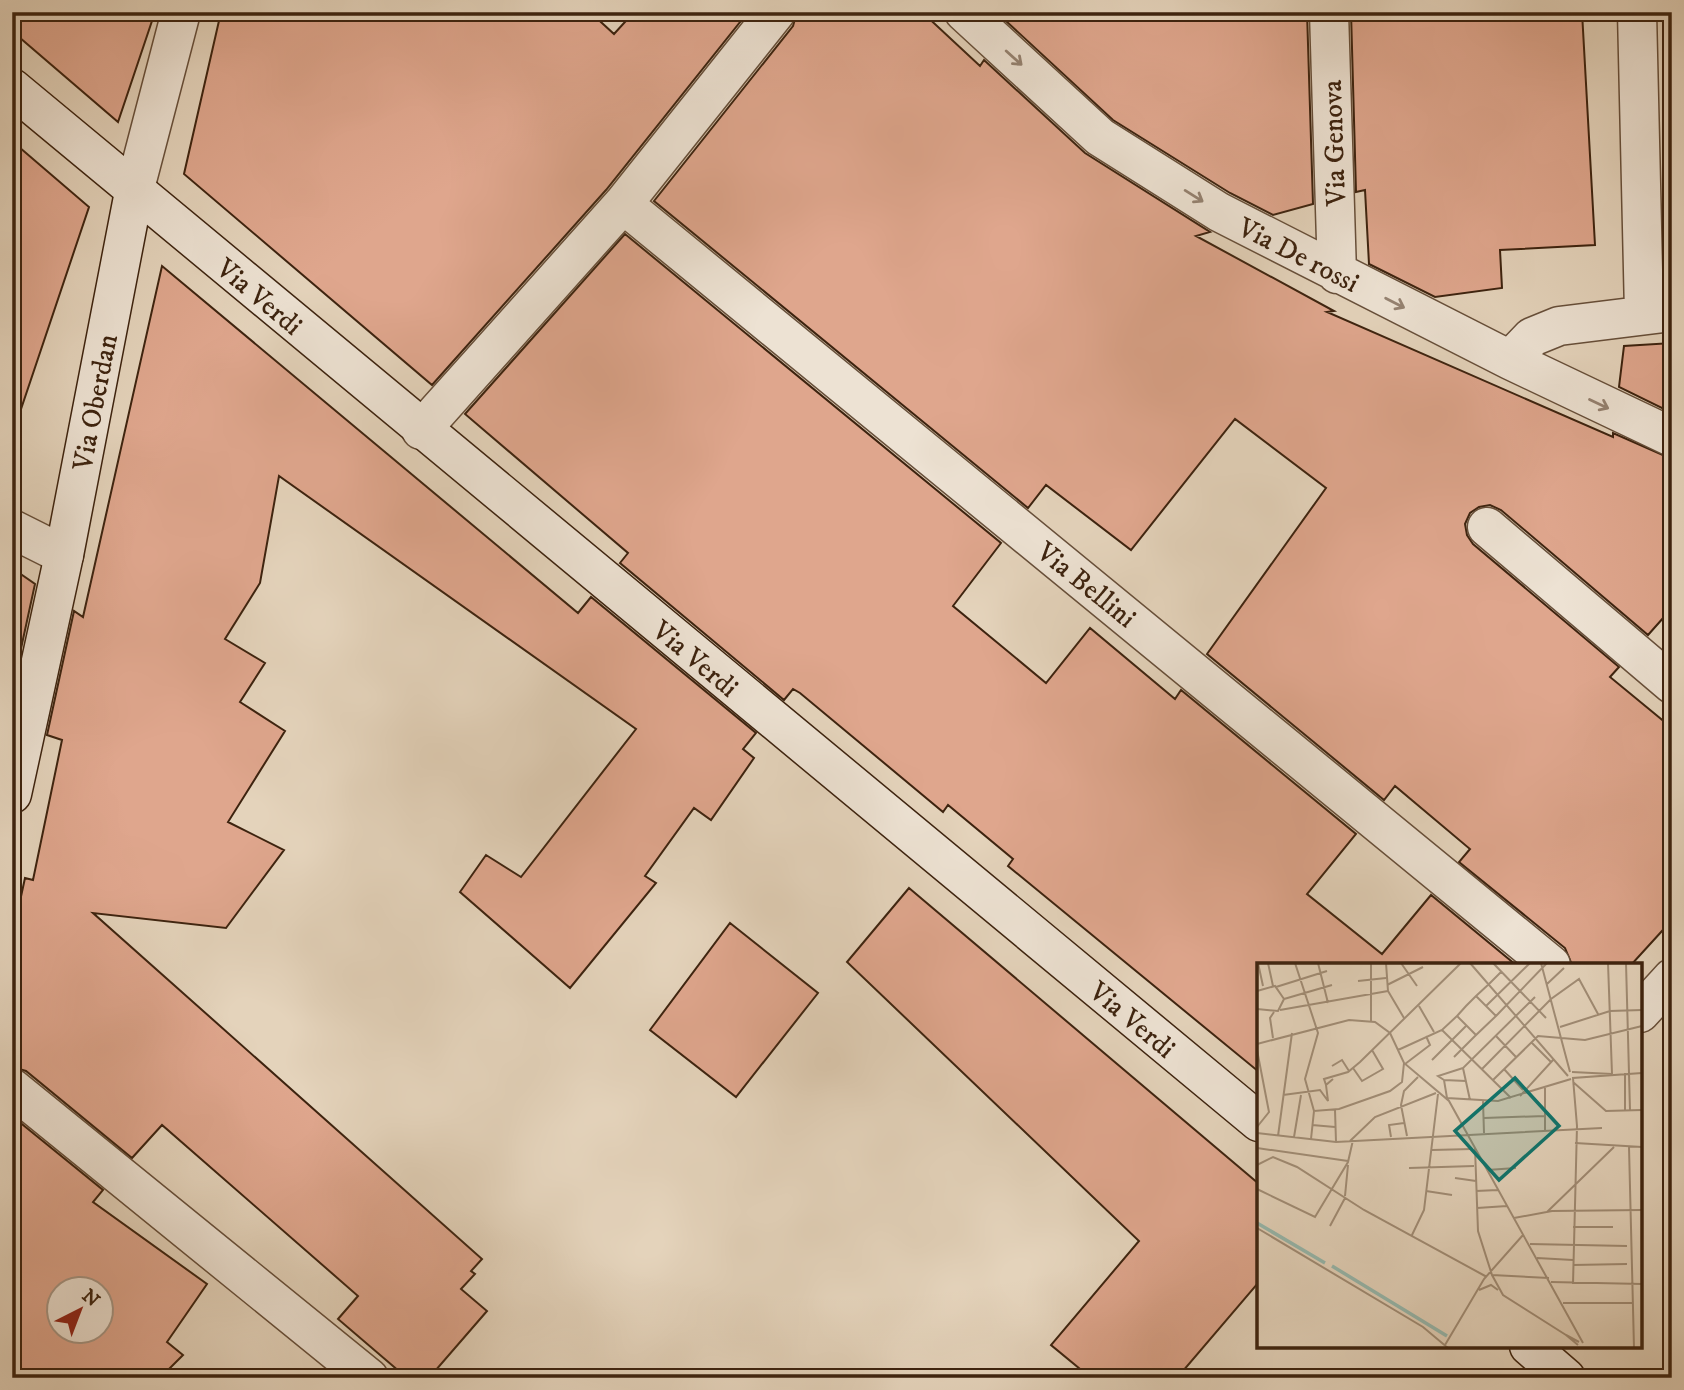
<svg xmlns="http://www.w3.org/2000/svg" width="1684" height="1390" font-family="'IM FELL DW Pica',serif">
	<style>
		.building { fill: #dfa68d; stroke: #3d230f; stroke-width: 2; fill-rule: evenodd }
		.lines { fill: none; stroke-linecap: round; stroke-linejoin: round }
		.street-casing { stroke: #674f3a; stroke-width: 41 }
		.secondary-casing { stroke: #3d230f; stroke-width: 41 }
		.street { stroke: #ede2d3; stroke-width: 38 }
		.secondary { stroke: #ede2d3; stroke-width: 38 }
		.oneway { stroke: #958271 }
		.labels { text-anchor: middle; stroke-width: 6; stroke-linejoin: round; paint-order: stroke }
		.street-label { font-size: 28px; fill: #3d230f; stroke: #ede2d3 }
		.inset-river { fill: none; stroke: #96b8ad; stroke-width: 3.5 }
		.inset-road { fill: none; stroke: #a18d76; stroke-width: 2 }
		.view { fill: #0f766e; fill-opacity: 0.15; stroke: #0f766e; stroke-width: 3.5 }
		.inset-edge { fill: none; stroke: #3d230f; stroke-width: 3.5 }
	</style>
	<rect width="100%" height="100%" fill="#e4d3bb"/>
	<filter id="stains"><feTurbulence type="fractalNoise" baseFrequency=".00286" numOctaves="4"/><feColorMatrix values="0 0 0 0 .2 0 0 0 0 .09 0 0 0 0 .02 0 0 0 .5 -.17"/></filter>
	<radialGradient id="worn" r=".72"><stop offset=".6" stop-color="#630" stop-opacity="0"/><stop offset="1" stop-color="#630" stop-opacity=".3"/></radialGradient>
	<path class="building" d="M 12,12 L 155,12 L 118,122 L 12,31 Z
		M 221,12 L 590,12 L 614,34 L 634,12 L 748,12 L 606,190 L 432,385 L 184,174 Z
		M 797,12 L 922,12 L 980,66 L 984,60 L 1085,153 L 1210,232 L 1196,236 L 1334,311 L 1327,312 L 1613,437 L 1613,433 L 1672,459 L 1672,608 L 1648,635 L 1501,510 L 1490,505 L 1479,507 L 1470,513 L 1465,524 L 1467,535 L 1473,544 L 1619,667 L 1610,677 L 1672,728 L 1672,920 L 1631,965 L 1572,965 L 1565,948 L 1459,862 L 1470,849 L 1395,786 L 1384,800 L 1207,654 L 1326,488 L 1235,419 L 1131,550 L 1046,485 L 1028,508 L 654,201 L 793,26 Z
		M 1011,12 L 1307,12 L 1313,204 L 1273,215 L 1230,193 L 1113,120 L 1006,21 Z
		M 1351,12 L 1582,12 L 1595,245 L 1500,250 L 1502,288 L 1435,297 L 1369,264 L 1365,190 L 1356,192 Z
		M 12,141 L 89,207 L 20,412 L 12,410 Z
		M 625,234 L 1001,543 L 953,606 L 1046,683 L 1090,628 L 1175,699 L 1181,690 L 1356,834 L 1307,894 L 1382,954 L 1431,895 L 1516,965 L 1259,965 L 1259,1072 L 1008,866 L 1013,859 L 948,805 L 943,812 L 800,693 L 793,689 L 784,700 L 620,563 L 628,553 L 465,414 Z
		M 162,266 L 578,613 L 591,597 L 756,733 L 743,749 L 754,758 L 711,820 L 694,808 L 645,876 L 656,883 L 570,988 L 460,892 L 486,855 L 521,877 L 636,729 L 279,476 L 260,583 L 225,639 L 265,663 L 240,702 L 285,731 L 228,822 L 284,850 L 226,928 L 93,913 L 482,1259 L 471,1271 L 475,1274 L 461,1289 L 487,1311 L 429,1378 L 407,1378 L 338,1319 L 358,1296 L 162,1125 L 132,1158 L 26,1071 L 12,1067 L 12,938 L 25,878 L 33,880 L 62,740 L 47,735 L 74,611 L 83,617 Z
		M 1672,343 L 1672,413 L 1619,387 L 1624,346 Z
		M 12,568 L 35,584 L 12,690 Z
		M 909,888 L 1259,1184 L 1259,1282 L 1177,1378 L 1091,1378 L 1051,1345 L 1139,1241 L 847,962 Z
		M 730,923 L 818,993 L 736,1097 L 650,1030 Z
		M 12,1116 L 103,1190 L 93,1202 L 207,1284 L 167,1342 L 183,1355 L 160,1378 L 12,1378 ZM 60,1289 L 102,1289 L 102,1331 L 60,1331 Z"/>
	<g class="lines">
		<defs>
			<path id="street" d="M 964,12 L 1100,137 L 1219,212 L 1510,360 L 1672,437
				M 1329,12 L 1337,274
				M 1637,12 L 1644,313
				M 134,192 L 181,12
				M 623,204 L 1551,965
				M 1510,360 L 1532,337 L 1559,326 L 1672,312
				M 421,430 L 623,204 L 776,12
				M 1487,527 L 1672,684
				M 12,529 L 64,555
				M 1640,1013 L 1672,978
				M 12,1088 L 369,1378"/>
			<path id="secondary" d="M 12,88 L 1259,1122
				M 12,794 L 64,555 L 134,192
				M 1529,1346 L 1566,1378"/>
		</defs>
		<use href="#street" class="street-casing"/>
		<use href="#secondary" class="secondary-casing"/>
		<use href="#street" class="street"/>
		<use href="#secondary" class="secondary"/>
	</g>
	<defs><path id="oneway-shaft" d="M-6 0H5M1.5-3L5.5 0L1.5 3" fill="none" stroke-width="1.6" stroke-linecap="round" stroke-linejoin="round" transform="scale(1.75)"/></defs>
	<g class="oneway">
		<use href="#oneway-shaft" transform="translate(1014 58) rotate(42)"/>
		<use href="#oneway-shaft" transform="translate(1194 196) rotate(32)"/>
		<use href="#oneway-shaft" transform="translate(1395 303) rotate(27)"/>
		<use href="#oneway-shaft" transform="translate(1599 404) rotate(25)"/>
	</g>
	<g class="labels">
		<g class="street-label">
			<text transform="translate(1333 143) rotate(-92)" y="10">Via Genova</text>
			<text transform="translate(1299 254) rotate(27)" y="10">Via De rossi</text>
			<text transform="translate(260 296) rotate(40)" y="10">Via Verdi</text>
			<text transform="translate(94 402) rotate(-79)" y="10">Via Oberdan</text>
			<text transform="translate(1087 584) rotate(39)" y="10">Via Bellini</text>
			<text transform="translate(696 658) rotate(40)" y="10">Via Verdi</text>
			<text transform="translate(1133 1019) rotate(40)" y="10">Via Verdi</text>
		</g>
	</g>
	<g transform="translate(1257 963)">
		<rect width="385" height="385" fill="#e4d3bb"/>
		<path class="inset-river" d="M 0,260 L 68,300M 75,303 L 190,373"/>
		<path class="inset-road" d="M 1,0 L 6,23M 11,0 L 16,23M 38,0 L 61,70 L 48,116 L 57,148 L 82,146 L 133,128 L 145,119 L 147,100M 61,0 L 71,40M 114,0 L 114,58M 129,0 L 131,28 L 147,55M 144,0 L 160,23M 213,0 L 311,113M 236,0 L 289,55M 284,0 L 313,109M 351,0 L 355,111M 369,0 L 373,147M 101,18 L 129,15M 290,21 L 307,5M 130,22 L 166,4M 19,24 L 70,8M 0,28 L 18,23 L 27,36 L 21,48 L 0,46M 219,33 L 239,53 L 219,72 L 200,53 L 209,43 L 219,33 L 232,21 L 244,9M 27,36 L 75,22M 162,43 L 177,69M 229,43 L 273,0M 23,47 L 131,28M 239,53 L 290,0M 303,64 L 353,48 L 385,47M 185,67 L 254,135M 239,73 L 259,94M 16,75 L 13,55 L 17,49M 274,79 L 294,99M 0,81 L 92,57 L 118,59 L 133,70 L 147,100 L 192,138 L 326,380M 0,87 L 12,149 L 0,164M 141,87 L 185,67 L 200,53M 197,94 L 219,72M 175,97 L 210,62M 148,101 L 173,82 L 169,73M 75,103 L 85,97 L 92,108M 96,105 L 105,118 L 126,106 L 115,87M 206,105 L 181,113 L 187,117 L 190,135 L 241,138 L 314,116M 225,106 L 294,36 L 322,16 L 341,51M 247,106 L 266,127M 315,109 L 355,111M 368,110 L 368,147M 187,117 L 209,118M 236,117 L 281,73 L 328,77 L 385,63M 316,119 L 349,148 L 385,147M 69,122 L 67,116 L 91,109 L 103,99 L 204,0M 288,125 L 288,167M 26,132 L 63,127 L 71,138 L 69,122 L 76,116M 263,133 L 296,97M 213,137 L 206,105 L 278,34M 226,138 L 227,170M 78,147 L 79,179M 227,155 L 288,153M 55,162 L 78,164M 0,170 L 79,179 L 345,165M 21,173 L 35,70M 150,173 L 144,142 L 147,128 L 161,114M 37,174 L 44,132M 134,174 L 132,162 L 147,160M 54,176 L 57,148M 93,178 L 118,154 L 179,130M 318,180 L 385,184M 372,184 L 377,385M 0,185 L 91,198M 218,185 L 221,268 L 235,312 L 246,332 L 309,372M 175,187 L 215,186M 0,202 L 16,194 L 40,204 L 107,247 L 230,314M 152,205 L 217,203M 230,207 L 259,205M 198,215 L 219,218M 0,226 L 58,254 L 91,199 L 96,177M 169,228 L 195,232M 219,228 L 241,227M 88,233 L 91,202M 220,245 L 250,243M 290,249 L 357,184M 257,255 L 295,248 L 385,247M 73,263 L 88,235M 316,264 L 356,264M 0,265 L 166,364 L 191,385M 155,272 L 167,247 L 181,131M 273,281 L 370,283M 280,295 L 316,297M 316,302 L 370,301M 235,312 L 292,315M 294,319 L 385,321M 316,321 L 320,163 L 316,115 L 385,110M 222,327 L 234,322 L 241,327M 306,340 L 375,340M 188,382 L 227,316 L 266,272M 321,382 L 309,372 L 322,379"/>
		<path class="view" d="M 258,115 L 302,163 L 242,217 L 198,168 Z"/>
		<rect width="385" height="385" class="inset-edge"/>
	</g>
	<rect width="1684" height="1390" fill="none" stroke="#e4d3bb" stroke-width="42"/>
	<rect x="14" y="14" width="1656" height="1362" fill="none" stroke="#3d230f" stroke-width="3.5"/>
	<rect x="21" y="21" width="1642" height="1348" fill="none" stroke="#3d230f" stroke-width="2"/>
	<g transform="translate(80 1310) rotate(42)"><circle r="33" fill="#ede2d3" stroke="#a79685" stroke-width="2"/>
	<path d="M0-5L12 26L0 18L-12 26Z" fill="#8f2418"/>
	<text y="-10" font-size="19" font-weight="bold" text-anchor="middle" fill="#3d230f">N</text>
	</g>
	<rect width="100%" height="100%" filter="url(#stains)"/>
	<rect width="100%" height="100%" fill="url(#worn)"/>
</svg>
